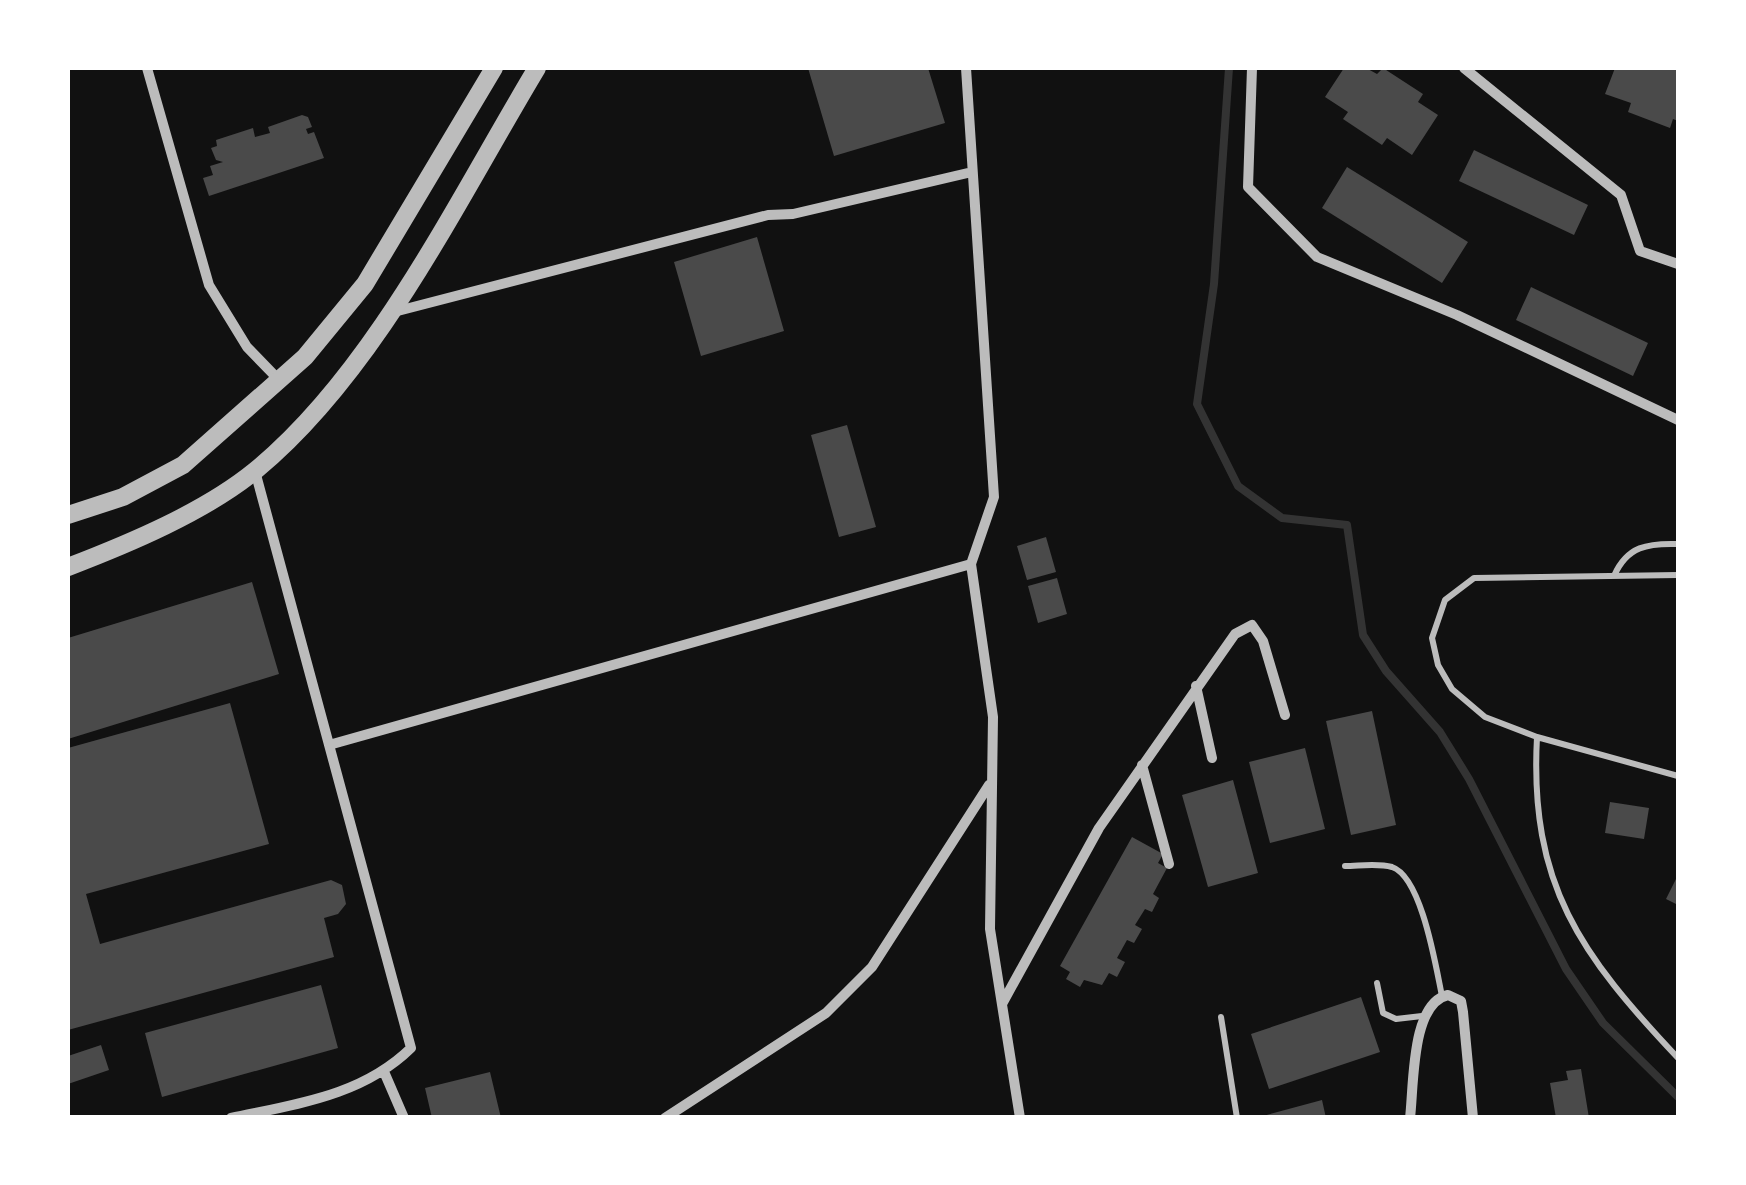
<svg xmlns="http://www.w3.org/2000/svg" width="1746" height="1185" font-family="Quicksand,sans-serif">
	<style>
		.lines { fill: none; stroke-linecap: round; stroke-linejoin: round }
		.stream { stroke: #333; stroke-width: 8 }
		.building { fill: #4a4a4a }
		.service { stroke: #bcbcbc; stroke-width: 6 }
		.minor { stroke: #bcbcbc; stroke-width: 10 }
		.tertiary { stroke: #bcbcbc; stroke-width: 18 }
	</style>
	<rect width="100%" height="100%" fill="#111"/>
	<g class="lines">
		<path class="stream" d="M 1229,68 L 1214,284 L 1197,404 L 1238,486 L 1282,518 L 1347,525 L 1363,635 L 1386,671 L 1440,732 L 1469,779 L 1566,969 L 1603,1023 L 1678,1097"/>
	</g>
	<path class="building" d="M 808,68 L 928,68 L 945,123 L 834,156 Z
		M 1344,68 L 1366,68 L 1377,74 L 1383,68 L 1423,94 L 1418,102 L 1438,115 L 1412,155 L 1387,138 L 1382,145 L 1343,119 L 1348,112 L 1325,97 Z
		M 1615,68 L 1678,68 L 1678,121 L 1673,119 L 1670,128 L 1628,112 L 1631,103 L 1605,94 Z
		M 302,115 L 308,117 L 312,127 L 306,129 L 308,134 L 314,132 L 324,158 L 209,196 L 203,178 L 213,175 L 210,166 L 223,162 L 216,160 L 211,148 L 217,146 L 216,140 L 253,128 L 255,137 L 270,133 L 268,127 Z
		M 1474,150 L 1588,205 L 1574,235 L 1459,181 Z
		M 1347,167 L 1468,242 L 1442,283 L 1322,208 Z
		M 757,237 L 784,331 L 701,356 L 674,262 Z
		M 1531,287 L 1648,343 L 1633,376 L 1516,320 Z
		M 847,425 L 876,527 L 839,537 L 811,435 Z
		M 1046,537 L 1056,572 L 1027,580 L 1017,546 Z
		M 1057,578 L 1067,614 L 1038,623 L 1028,586 Z
		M 252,582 L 279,674 L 68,739 L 68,638 Z
		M 230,703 L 269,844 L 86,894 L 100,944 L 331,880 L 342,885 L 346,904 L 338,914 L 324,918 L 334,957 L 68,1030 L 68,748 Z
		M 1372,711 L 1396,825 L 1351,835 L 1326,721 Z
		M 1305,748 L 1325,829 L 1270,843 L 1249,762 Z
		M 1233,780 L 1258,873 L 1208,887 L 1182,795 Z
		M 1610,802 L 1649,808 L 1644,839 L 1605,833 Z
		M 1132,837 L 1163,854 L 1158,863 L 1167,868 L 1153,894 L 1159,898 L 1152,912 L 1145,909 L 1135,925 L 1142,929 L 1134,943 L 1127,940 L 1117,958 L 1125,962 L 1117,977 L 1109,973 L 1102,985 L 1084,980 L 1080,987 L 1066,979 L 1070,972 L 1060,966 Z
		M 1678,875 L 1678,905 L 1666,899 Z
		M 321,985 L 338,1048 L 162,1097 L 145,1033 Z
		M 1361,997 L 1380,1052 L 1269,1089 L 1251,1034 Z
		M 101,1045 L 109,1070 L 68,1084 L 68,1056 Z
		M 1581,1069 L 1589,1118 L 1556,1118 L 1550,1083 L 1568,1080 L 1566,1071 Z
		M 490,1072 L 501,1118 L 432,1118 L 425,1088 Z
		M 1322,1100 L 1326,1118 L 1263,1118 L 1263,1116 Z"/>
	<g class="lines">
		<path class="service" d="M 1678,575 L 1474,578 L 1445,600 L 1432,638 L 1438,665 L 1452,689 L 1485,717 L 1537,737 L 1678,776
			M 1614,576 C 1627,546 1648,543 1678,544
			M 1537,737 C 1529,885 1581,955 1678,1058
			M 1345,866 C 1359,866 1378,863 1392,867 C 1422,877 1436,968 1442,996
			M 1377,983 L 1383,1013 L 1396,1019 L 1422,1016
			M 1221,1017 L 1237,1118"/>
		<path class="minor" d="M 147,68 L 209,285 L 247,347 L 279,380
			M 966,68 L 994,497 L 971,564 L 993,717 L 990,929 L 1020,1118
			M 1252,68 L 1248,187 L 1317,257 L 1457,315 L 1678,420
			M 1464,68 L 1621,195 L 1640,251 L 1678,264
			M 390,313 L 768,215 L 793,214 L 972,172
			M 1196,686 L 1212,758
			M 329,745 L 971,564
			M 1142,765 L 1169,864
			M 1002,1004 L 1099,828 L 1235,634 L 1252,625 L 1263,641 L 1285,715
			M 385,1074 L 404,1118
			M 231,1118 C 296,1104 362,1096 411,1048 L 255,471
			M 665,1118 L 826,1013 L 872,967 L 989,785
			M 1410,1118 C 1414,1085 1411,1003 1448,995 L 1461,1001 L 1463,1012 L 1473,1118"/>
		<path class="tertiary" d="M 68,515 L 123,497 L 183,465 L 305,357 L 365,284 L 494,68
			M 68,567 C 128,544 205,512 256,470 C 375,372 458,199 537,68"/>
	</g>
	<rect width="1746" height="1185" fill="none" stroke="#ffffff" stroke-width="140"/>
</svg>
